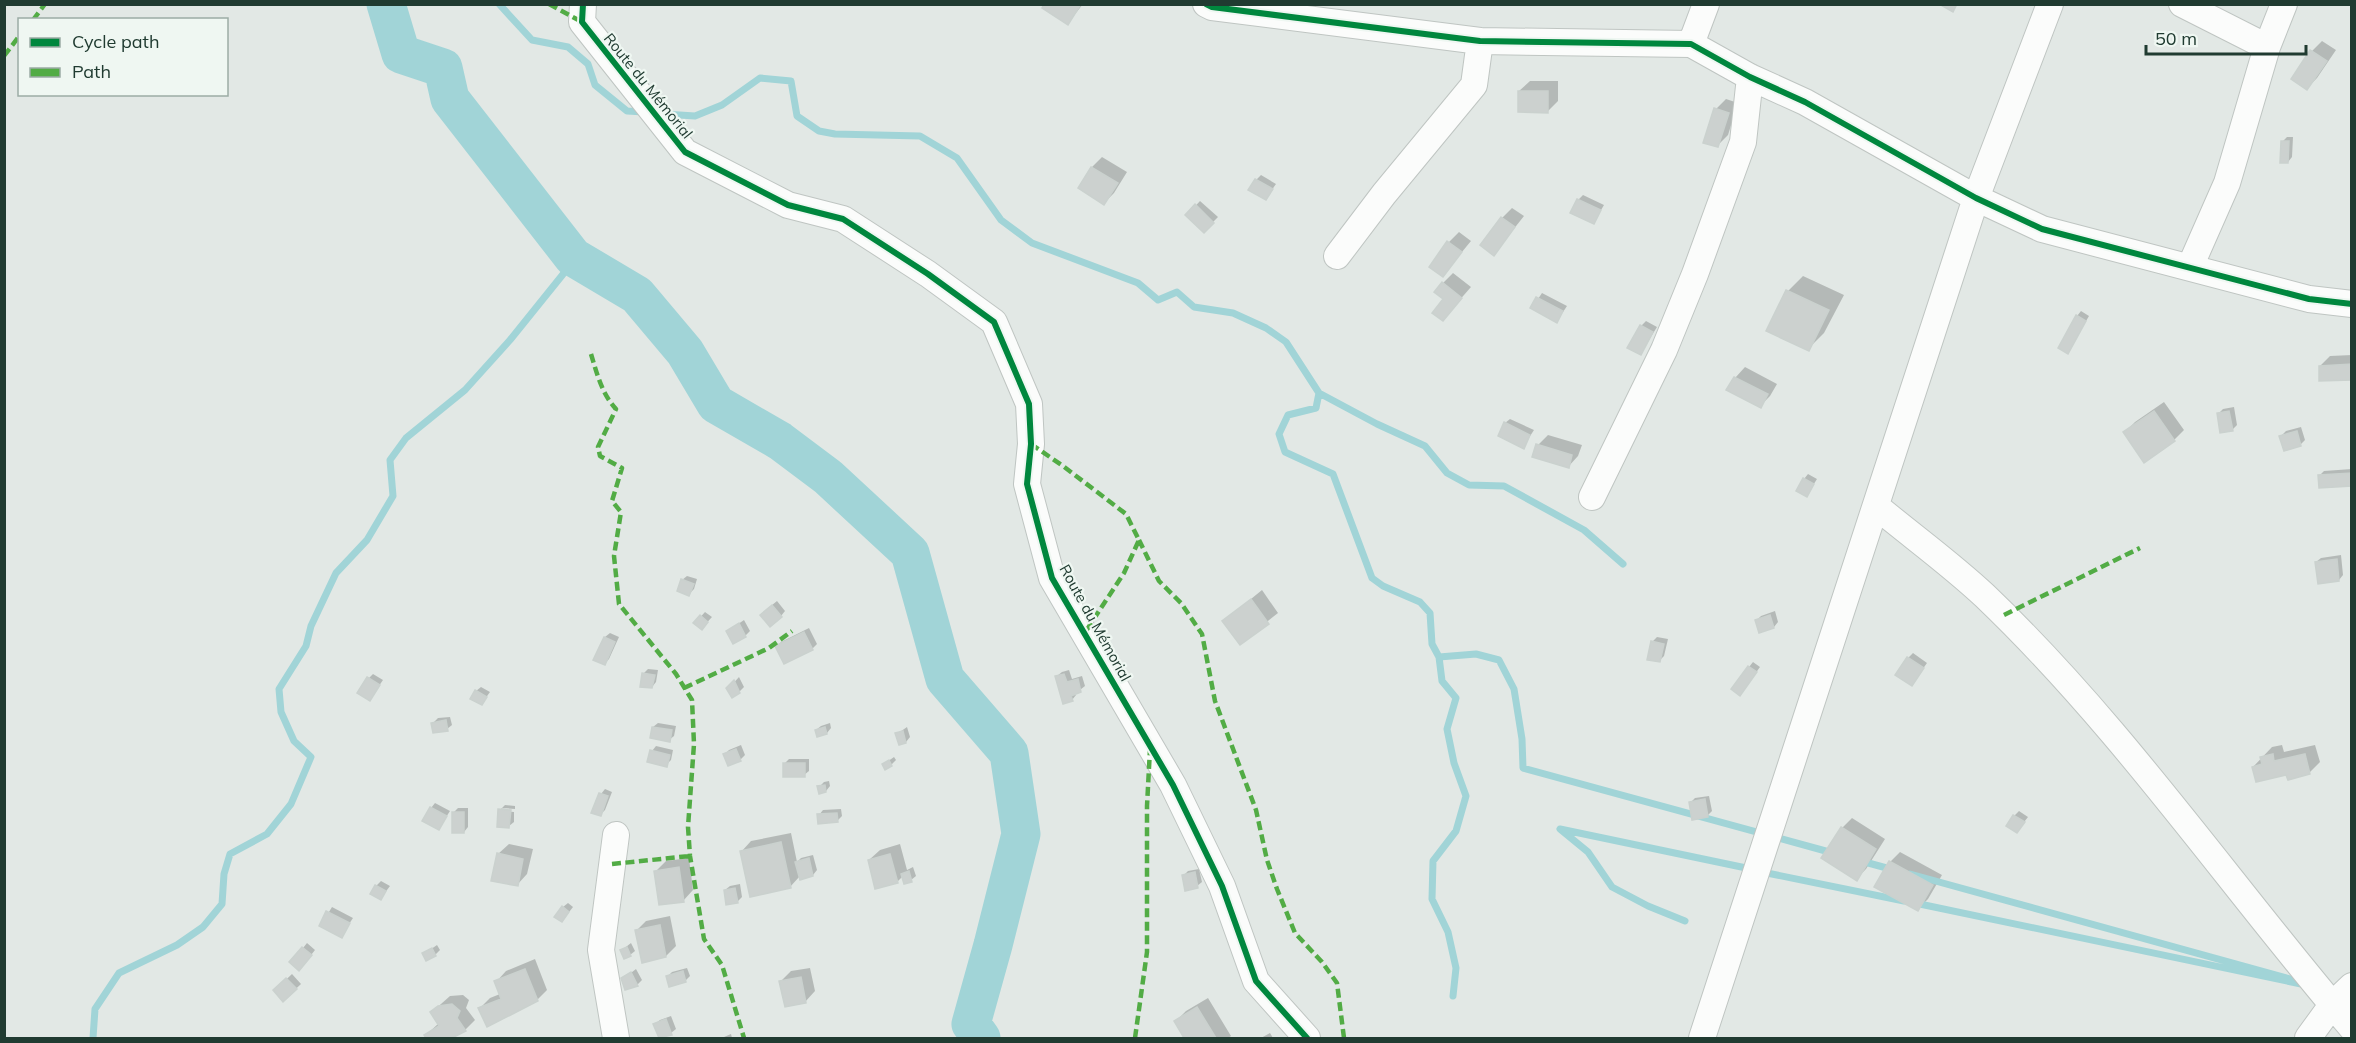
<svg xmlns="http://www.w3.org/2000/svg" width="2356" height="1043" font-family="Mulish,sans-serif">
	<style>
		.shadow { fill: #0003 }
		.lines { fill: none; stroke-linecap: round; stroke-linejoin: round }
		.stream { stroke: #a1d4d7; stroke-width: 7 }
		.river { stroke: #a1d4d7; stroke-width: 39 }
		.building { fill: #ccd1cf; stroke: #cad1ce; stroke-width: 1.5 }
		.minor-casing { stroke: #bfc5c2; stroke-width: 28 }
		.minor { stroke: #fbfcfb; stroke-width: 26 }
		.quiet { stroke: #52ac45; stroke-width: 4.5; stroke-dasharray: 9 4.5; stroke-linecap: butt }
		.cycleway-casing { stroke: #eff7f2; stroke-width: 10 }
		.cycleway { stroke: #00873e; stroke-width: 6 }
		.labels { text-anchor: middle; stroke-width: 4.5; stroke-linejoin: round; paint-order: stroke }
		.street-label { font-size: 15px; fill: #203b31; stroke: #eff7f2 }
	</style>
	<rect width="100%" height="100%" fill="#e2e8e5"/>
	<path class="shadow" d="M 1046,4 L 1083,4 L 1068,23 Z
		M 2322,41 L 2336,50 L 2317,78 L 2307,88 L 2293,79 L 2312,51 Z
		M 1530,81 L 1558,81 L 1558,101 L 1548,111 L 1519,91 Z
		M 1726,99 L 1738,103 L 1728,135 L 1718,145 L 1716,109 Z
		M 2287,137 L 2293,137 L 2292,157 L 2288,162 L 2282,142 Z
		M 1102,157 L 1127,172 L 1114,193 L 1104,203 L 1080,188 L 1092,167 Z
		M 1261,175 L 1276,184 L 1266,198 L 1256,180 Z
		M 1583,195 L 1604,205 L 1594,222 L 1578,200 Z
		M 1200,201 L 1218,217 L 1204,231 L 1187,215 Z
		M 1512,208 L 1524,216 L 1494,254 L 1502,218 Z
		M 1459,232 L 1471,241 L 1443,275 L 1449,242 Z
		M 1453,273 L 1471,287 L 1443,319 L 1445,299 L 1443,283 Z
		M 1803,276 L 1844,295 L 1824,333 L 1808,349 L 1788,291 Z
		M 1542,293 L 1567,306 L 1557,321 L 1532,308 Z
		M 2081,311 L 2089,316 L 2068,352 L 2077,316 Z
		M 1646,321 L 1657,327 L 1641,353 L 1641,326 Z
		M 2352,355 L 2352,379 L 2320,366 L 2330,356 Z
		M 1745,367 L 1777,384 L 1770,396 L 1760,406 L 1735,378 Z
		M 2164,402 L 2184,430 L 2174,440 L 2125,432 L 2135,422 Z
		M 2234,407 L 2237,425 L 2232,430 L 2218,414 L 2223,409 Z
		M 1510,419 L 1534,430 L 1523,447 L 1505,423 Z
		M 2301,427 L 2305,440 L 2300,445 L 2281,436 L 2286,431 Z
		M 1548,435 L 1582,445 L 1578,456 L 1568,467 L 1538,445 Z
		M 2352,469 L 2351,484 L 2320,475 L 2324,471 Z
		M 1808,474 L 1817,479 L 1807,495 L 1804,479 Z
		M 2341,555 L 2343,575 L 2339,580 L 2316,562 L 2321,558 Z
		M 687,576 L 697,579 L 694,589 L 689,594 L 682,580 Z
		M 1262,590 L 1278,613 L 1240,643 L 1224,621 Z
		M 777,601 L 785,611 L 781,616 L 766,610 Z
		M 1775,611 L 1778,622 L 1774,627 L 1757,620 L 1761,616 Z
		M 705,612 L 712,617 L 702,628 L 695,623 Z
		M 744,620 L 750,631 L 745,636 L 728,631 Z
		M 809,628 L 817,644 L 812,649 L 777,646 L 781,642 Z
		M 610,633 L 619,637 L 609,659 L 604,664 L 595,660 L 605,637 Z
		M 1657,637 L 1668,639 L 1664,656 L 1659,661 L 1652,642 Z
		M 1913,653 L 1927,663 L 1912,684 L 1908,658 Z
		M 1753,662 L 1760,667 L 1744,689 L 1749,667 Z
		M 648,669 L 658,670 L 656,682 L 652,687 L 644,673 Z
		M 1069,670 L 1072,679 L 1082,676 L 1085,686 L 1076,693 L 1076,695 L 1072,700 L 1057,676 L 1062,672 Z
		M 373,674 L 383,680 L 370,699 L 369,678 Z
		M 739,677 L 744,687 L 739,692 L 728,689 Z
		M 481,687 L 490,692 L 482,703 L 476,691 Z
		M 450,717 L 452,725 L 447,729 L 433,723 L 438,718 Z
		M 658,723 L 676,726 L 674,736 L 669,740 L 653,727 Z
		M 830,723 L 831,728 L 827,733 L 818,735 L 816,730 L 821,726 Z
		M 907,727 L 910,737 L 906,742 L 897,734 Z
		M 741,745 L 745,755 L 740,760 L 725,754 L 729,750 Z
		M 2282,745 L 2284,752 L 2315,745 L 2320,762 L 2310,772 L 2289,778 L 2287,773 L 2253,767 L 2272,747 Z
		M 656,746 L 673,750 L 671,760 L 666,765 L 652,751 Z
		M 894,757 L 896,760 L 891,765 L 884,764 Z
		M 789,759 L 809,759 L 809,771 L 804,775 L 784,764 Z
		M 829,781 L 830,786 L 826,791 L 819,787 L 824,782 Z
		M 605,789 L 612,792 L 605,810 L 600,815 L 601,794 Z
		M 1709,796 L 1712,811 L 1707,816 L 1690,803 L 1695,798 Z
		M 435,803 L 450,811 L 439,828 L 431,808 Z
		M 505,805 L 515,806 L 515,809 L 502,808 L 502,811 L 514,812 L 514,822 L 509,826 L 500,810 Z
		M 458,808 L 468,808 L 468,827 L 464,832 L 453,813 Z
		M 841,809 L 842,816 L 837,821 L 819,815 L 823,810 Z
		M 2019,811 L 2028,817 L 2017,831 L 2014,816 Z
		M 1852,818 L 1885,839 L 1866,869 L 1856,879 L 1842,828 Z
		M 791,833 L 797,862 L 801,858 L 813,855 L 817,870 L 813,875 L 800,876 L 790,887 L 741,852 L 751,841 Z
		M 509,844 L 533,849 L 527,874 L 517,885 L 498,854 Z
		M 900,844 L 907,870 L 913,867 L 916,876 L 911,880 L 903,876 L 897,882 L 869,860 L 880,850 Z
		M 1900,852 L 1942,875 L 1928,899 L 1918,909 L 1890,862 Z
		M 689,858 L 693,890 L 683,901 L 656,871 L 666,861 Z
		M 1199,869 L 1202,882 L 1197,886 L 1183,876 L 1188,871 Z
		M 381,881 L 390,886 L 381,898 L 376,886 Z
		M 740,884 L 742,897 L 737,902 L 725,890 L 730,886 Z
		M 568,903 L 573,907 L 566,916 L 563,907 Z
		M 332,907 L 353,918 L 341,936 L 321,925 Z
		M 670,916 L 676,946 L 666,956 L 636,931 L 646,921 Z
		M 307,943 L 315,950 L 304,964 L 303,948 Z
		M 631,943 L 635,951 L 630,955 L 622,950 Z
		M 437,945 L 440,950 L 435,955 L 424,954 Z
		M 535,959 L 547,990 L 537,1000 L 480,1008 L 490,998 L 500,994 L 496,982 L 506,971 Z
		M 687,968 L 690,976 L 685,981 L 668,976 L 672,972 Z
		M 810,968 L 815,991 L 805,1002 L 781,981 L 791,971 Z
		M 636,969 L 642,980 L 637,985 L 623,979 Z
		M 292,974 L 301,984 L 284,1000 L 275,990 Z
		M 463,995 L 469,1000 L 466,1008 L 475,1020 L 465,1030 L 448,1038 L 427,1038 L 426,1035 L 439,1023 L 432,1012 L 450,996 Z
		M 1208,998 L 1231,1036 L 1228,1038 L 1186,1038 L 1176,1021 L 1186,1011 Z
		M 671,1016 L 676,1029 L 671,1033 L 655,1024 L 660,1020 Z
		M 1270,1033 L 1273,1038 L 1261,1038 Z
		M 731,1034 L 732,1038 L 722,1038 L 724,1037 Z"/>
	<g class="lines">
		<path class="stream" d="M 499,4 L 532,40 L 568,47 L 588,64 L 595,85 L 627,111 L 644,112
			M 664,114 L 695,116 L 722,105 L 760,78 L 791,81 L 797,116 L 819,131 L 835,134 L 920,136 L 957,158 L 1001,220 L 1032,243 L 1138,283 L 1158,300 L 1177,292 L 1194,307 L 1233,313 L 1266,328 L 1286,342 L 1319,393 L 1316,408 L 1288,415 L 1279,434 L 1285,452 L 1333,474 L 1372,578 L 1383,586 L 1420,602 L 1430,613 L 1432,644 L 1439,657 L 1476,654 L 1499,660 L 1514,689 L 1522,739 L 1523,768 L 1833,853
			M 1319,393 L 1377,424 L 1425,446 L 1447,473 L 1469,485 L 1504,486 L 1584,530 L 1623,564
			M 1439,657 L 1442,681 L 1456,698 L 1447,729 L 1454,763 L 1466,796 L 1456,831 L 1433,861 L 1432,899 L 1448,932 L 1456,968 L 1453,996
			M 1861,861 L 1894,870
			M 1762,872 L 1904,901
			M 1910,874 L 2305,983
			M 1915,903 L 2306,985
			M 1685,921 L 1648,906 L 1612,887 L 1588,852 L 1560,829 L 1751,869
			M 93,1038 L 95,1009 L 119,973 L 177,945 L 203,927 L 222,904 L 224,874 L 230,854 L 267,834 L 291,804 L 311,757 L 294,741 L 281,712 L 279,689 L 306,646 L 311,626 L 336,573 L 367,540 L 393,496 L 390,460 L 406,438 L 465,390 L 510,340 L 564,273 L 573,257"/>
		<path class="river" d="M 386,4 L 401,54 L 443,68 L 450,99 L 573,257 L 637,295 L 685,352 L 716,404 L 780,441 L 828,477 L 910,553 L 945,679 L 1009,753 L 1021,834 L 993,945 L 971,1024 L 981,1038"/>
	</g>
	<path class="building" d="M 1044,4 L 1081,4 L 1068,25 L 1042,8 Z
		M 1939,4 L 1957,4 L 1953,12 Z
		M 2310,50 L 2327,61 L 2307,90 L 2291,79 Z
		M 1518,91 L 1548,91 L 1548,113 L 1518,112 Z
		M 1714,108 L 1729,113 L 1718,147 L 1703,143 Z
		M 2281,141 L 2289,141 L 2288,163 L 2280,163 Z
		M 1091,167 L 1118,183 L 1104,205 L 1078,188 Z
		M 1255,179 L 1273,189 L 1266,200 L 1248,190 Z
		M 1577,199 L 1601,210 L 1594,224 L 1570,213 Z
		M 1195,204 L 1214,223 L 1204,233 L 1185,215 Z
		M 1501,217 L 1515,227 L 1494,256 L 1480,245 Z
		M 1447,241 L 1462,252 L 1443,277 L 1429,267 Z
		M 1442,282 L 1462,298 L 1443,321 L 1432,313 L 1443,299 L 1434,292 Z
		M 1786,290 L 1829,310 L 1809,351 L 1766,331 Z
		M 1536,297 L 1563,311 L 1557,323 L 1530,308 Z
		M 2076,315 L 2086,321 L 2068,354 L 2058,348 Z
		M 1640,325 L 1653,332 L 1641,355 L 1627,348 Z
		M 2352,364 L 2352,380 L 2319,381 L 2319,366 Z
		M 1734,377 L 1768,394 L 1761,408 L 1726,390 Z
		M 2154,411 L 2175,441 L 2144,463 L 2123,432 Z
		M 2229,411 L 2233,431 L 2220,433 L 2217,413 Z
		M 1504,422 L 1530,435 L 1524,449 L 1498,436 Z
		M 2297,431 L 2301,446 L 2284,451 L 2279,436 Z
		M 1536,444 L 1572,455 L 1569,468 L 1532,457 Z
		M 2352,473 L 2352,486 L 2319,488 L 2318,475 Z
		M 1803,478 L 1814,484 L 1807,497 L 1796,491 Z
		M 2337,559 L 2339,581 L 2318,584 L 2315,562 Z
		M 681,579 L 694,584 L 689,596 L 677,591 Z
		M 1251,599 L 1269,624 L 1240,645 L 1222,621 Z
		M 772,605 L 782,617 L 770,627 L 760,615 Z
		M 700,615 L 708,622 L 702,630 L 693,623 Z
		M 1770,615 L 1774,628 L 1759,633 L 1755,620 Z
		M 739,623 L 746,637 L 733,644 L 726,631 Z
		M 804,632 L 813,650 L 784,664 L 775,646 Z
		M 604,637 L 615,642 L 605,665 L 593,660 Z
		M 1651,641 L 1664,644 L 1660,662 L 1647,660 Z
		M 1907,657 L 1924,668 L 1912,686 L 1895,675 Z
		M 1748,666 L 1757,672 L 1740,696 L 1731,689 Z
		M 642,673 L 655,675 L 652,688 L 640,687 Z
		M 1064,674 L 1067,682 L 1078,679 L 1081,692 L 1071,696 L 1073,701 L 1063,704 L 1055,676 Z
		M 367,677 L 380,685 L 370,701 L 357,693 Z
		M 734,680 L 740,693 L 732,698 L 726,688 Z
		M 475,690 L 487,697 L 482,705 L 470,699 Z
		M 446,720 L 448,731 L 433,733 L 431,723 Z
		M 652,727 L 672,730 L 670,742 L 650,738 Z
		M 825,727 L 827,734 L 817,737 L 815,730 Z
		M 903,731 L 906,743 L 899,745 L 895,733 Z
		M 736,749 L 741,761 L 728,766 L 723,754 Z
		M 650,750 L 670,755 L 667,767 L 647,762 Z
		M 2273,754 L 2274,761 L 2305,754 L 2310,774 L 2288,780 L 2286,775 L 2256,782 L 2252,767 L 2262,764 L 2260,757 Z
		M 889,760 L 892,766 L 885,770 L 882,764 Z
		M 783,763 L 805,763 L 805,777 L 783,777 Z
		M 825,785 L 826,792 L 819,794 L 817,786 Z
		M 599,793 L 608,796 L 601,816 L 591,813 Z
		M 1705,799 L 1708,817 L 1692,820 L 1689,802 Z
		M 430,807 L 447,816 L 439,830 L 422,821 Z
		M 498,809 L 511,810 L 509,828 L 497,827 Z
		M 452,812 L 464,812 L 464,833 L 452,833 Z
		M 837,813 L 838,822 L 818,824 L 817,814 Z
		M 2013,815 L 2025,822 L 2017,833 L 2006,826 Z
		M 1841,827 L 1876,849 L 1857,881 L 1821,858 Z
		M 781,842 L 791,888 L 750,897 L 740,851 Z
		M 497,853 L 523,859 L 518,886 L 491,881 Z
		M 890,854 L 898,883 L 875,889 L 868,860 Z
		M 809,858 L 813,876 L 800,880 L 795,862 Z
		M 1889,861 L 1933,885 L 1918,911 L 1874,887 Z
		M 679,867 L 684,902 L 659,905 L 654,871 Z
		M 909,871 L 912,882 L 904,884 L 901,874 Z
		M 1195,872 L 1198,888 L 1185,891 L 1182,875 Z
		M 375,885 L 386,891 L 381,900 L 370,894 Z
		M 735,888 L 738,903 L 726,905 L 724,890 Z
		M 562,906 L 569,912 L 562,922 L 554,917 Z
		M 326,911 L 350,923 L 342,938 L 319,926 Z
		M 660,925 L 666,957 L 642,963 L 635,930 Z
		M 302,947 L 312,955 L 299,971 L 289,962 Z
		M 627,947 L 631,956 L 624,959 L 620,950 Z
		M 432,948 L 436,956 L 426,961 L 422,953 Z
		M 525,969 L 538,1001 L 487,1027 L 478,1008 L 501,999 L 494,981 Z
		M 683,971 L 686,982 L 669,987 L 666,976 Z
		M 631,972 L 638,986 L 625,990 L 621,978 Z
		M 801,977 L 806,1003 L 785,1007 L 779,981 Z
		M 286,978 L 297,989 L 283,1002 L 273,990 Z
		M 452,1004 L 460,1011 L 457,1018 L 466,1031 L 452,1038 L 426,1038 L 424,1035 L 439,1026 L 430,1012 L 438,1006 Z
		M 1197,1007 L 1216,1038 L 1184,1038 L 1174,1021 Z
		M 666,1019 L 672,1035 L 659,1038 L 653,1024 Z"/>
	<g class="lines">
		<defs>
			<path id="minor" d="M 583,4 L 582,22 L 685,152 L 788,205 L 843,219 L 928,274 L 994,322 L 1029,404 L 1031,444 L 1027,484 L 1052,578 L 1173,785 L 1222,886 L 1256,981 L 1307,1038
				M 1206,4 L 1212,7 L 1480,41 L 1691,44 L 1750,77 L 1805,102 L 1976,198 L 2042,229 L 2309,299 L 2352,304
				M 2182,4 L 2267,47
				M 1691,44 L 1706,4
				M 1337,256 L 1384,194 L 1474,85 L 1480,41
				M 2190,267 L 2227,183 L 2267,47 L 2284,4
				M 1592,497 L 1664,350 L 1695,274 L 1743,142 L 1750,77
				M 1876,506 C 1912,536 1951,564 1985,596 C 2122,727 2229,884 2352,1028
				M 616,1038 L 601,950 L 616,835
				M 1702,1038 L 1976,198 L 2050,4
				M 2308,1038 L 2332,1005 L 2352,986"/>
		</defs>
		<use href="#minor" class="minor-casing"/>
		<use href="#minor" class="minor"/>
		<path class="quiet" d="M 549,4 L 582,22
			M 33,20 L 45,4
			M 4,56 L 20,35
			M 591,354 C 597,374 602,394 616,409 L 598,447 L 600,456 L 622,468 L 612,501 L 621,512 L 614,556 L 619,604 L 676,674 L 692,700 L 694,744 L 688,827 L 690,856 L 704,939 L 722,965 L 744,1038
			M 1031,444 L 1063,466 L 1126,514 L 1139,540 L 1124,573 L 1084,634
			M 1139,540 L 1159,581 L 1181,603 L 1202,634 L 1215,701 L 1256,810 L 1267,860 L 1277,889 L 1295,933 L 1322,962 L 1337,983 L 1344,1038
			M 2004,615 L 2140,548
			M 684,688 L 769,648 L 792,631
			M 612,864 L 690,856
			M 1135,1038 L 1147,952 L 1147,806 L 1150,749"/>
		<defs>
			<path id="cycleway" d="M 583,4 L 582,22 L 685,152 L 788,205 L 843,219 L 928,274 L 994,322 L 1029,404 L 1031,444 L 1027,484 L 1052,578 L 1173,785 L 1222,886 L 1256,981 L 1307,1038
				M 1206,4 L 1212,7 L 1480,41 L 1691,44 L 1750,77 L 1805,102 L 1976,198 L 2042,229 L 2309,299 L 2352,304"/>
		</defs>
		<use href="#cycleway" class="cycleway-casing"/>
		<use href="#cycleway" class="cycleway"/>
	</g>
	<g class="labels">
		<g class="street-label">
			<text transform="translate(648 86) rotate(51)" y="5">Route du Mémorial</text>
			<text transform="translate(1095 623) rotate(61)" y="5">Route du Mémorial</text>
		</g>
	</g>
	<rect width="2356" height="1043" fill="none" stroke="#203b31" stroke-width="12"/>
	<rect x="18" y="18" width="210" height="78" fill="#eff7f2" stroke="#9caca5" stroke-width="1.5"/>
	<rect x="30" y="38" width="30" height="9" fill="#00873e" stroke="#9caca5" stroke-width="1.5"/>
	<text x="72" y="48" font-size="18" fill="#203b31">Cycle path</text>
	<rect x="30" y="68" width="30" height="9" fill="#52ac45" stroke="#9caca5" stroke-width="1.5"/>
	<text x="72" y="78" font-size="18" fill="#203b31">Path</text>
	<path d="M2146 45v9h160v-9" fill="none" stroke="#203b31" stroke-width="3"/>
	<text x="2155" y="45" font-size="18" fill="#203b31" stroke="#eff7f2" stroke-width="4.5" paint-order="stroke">50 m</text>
</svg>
